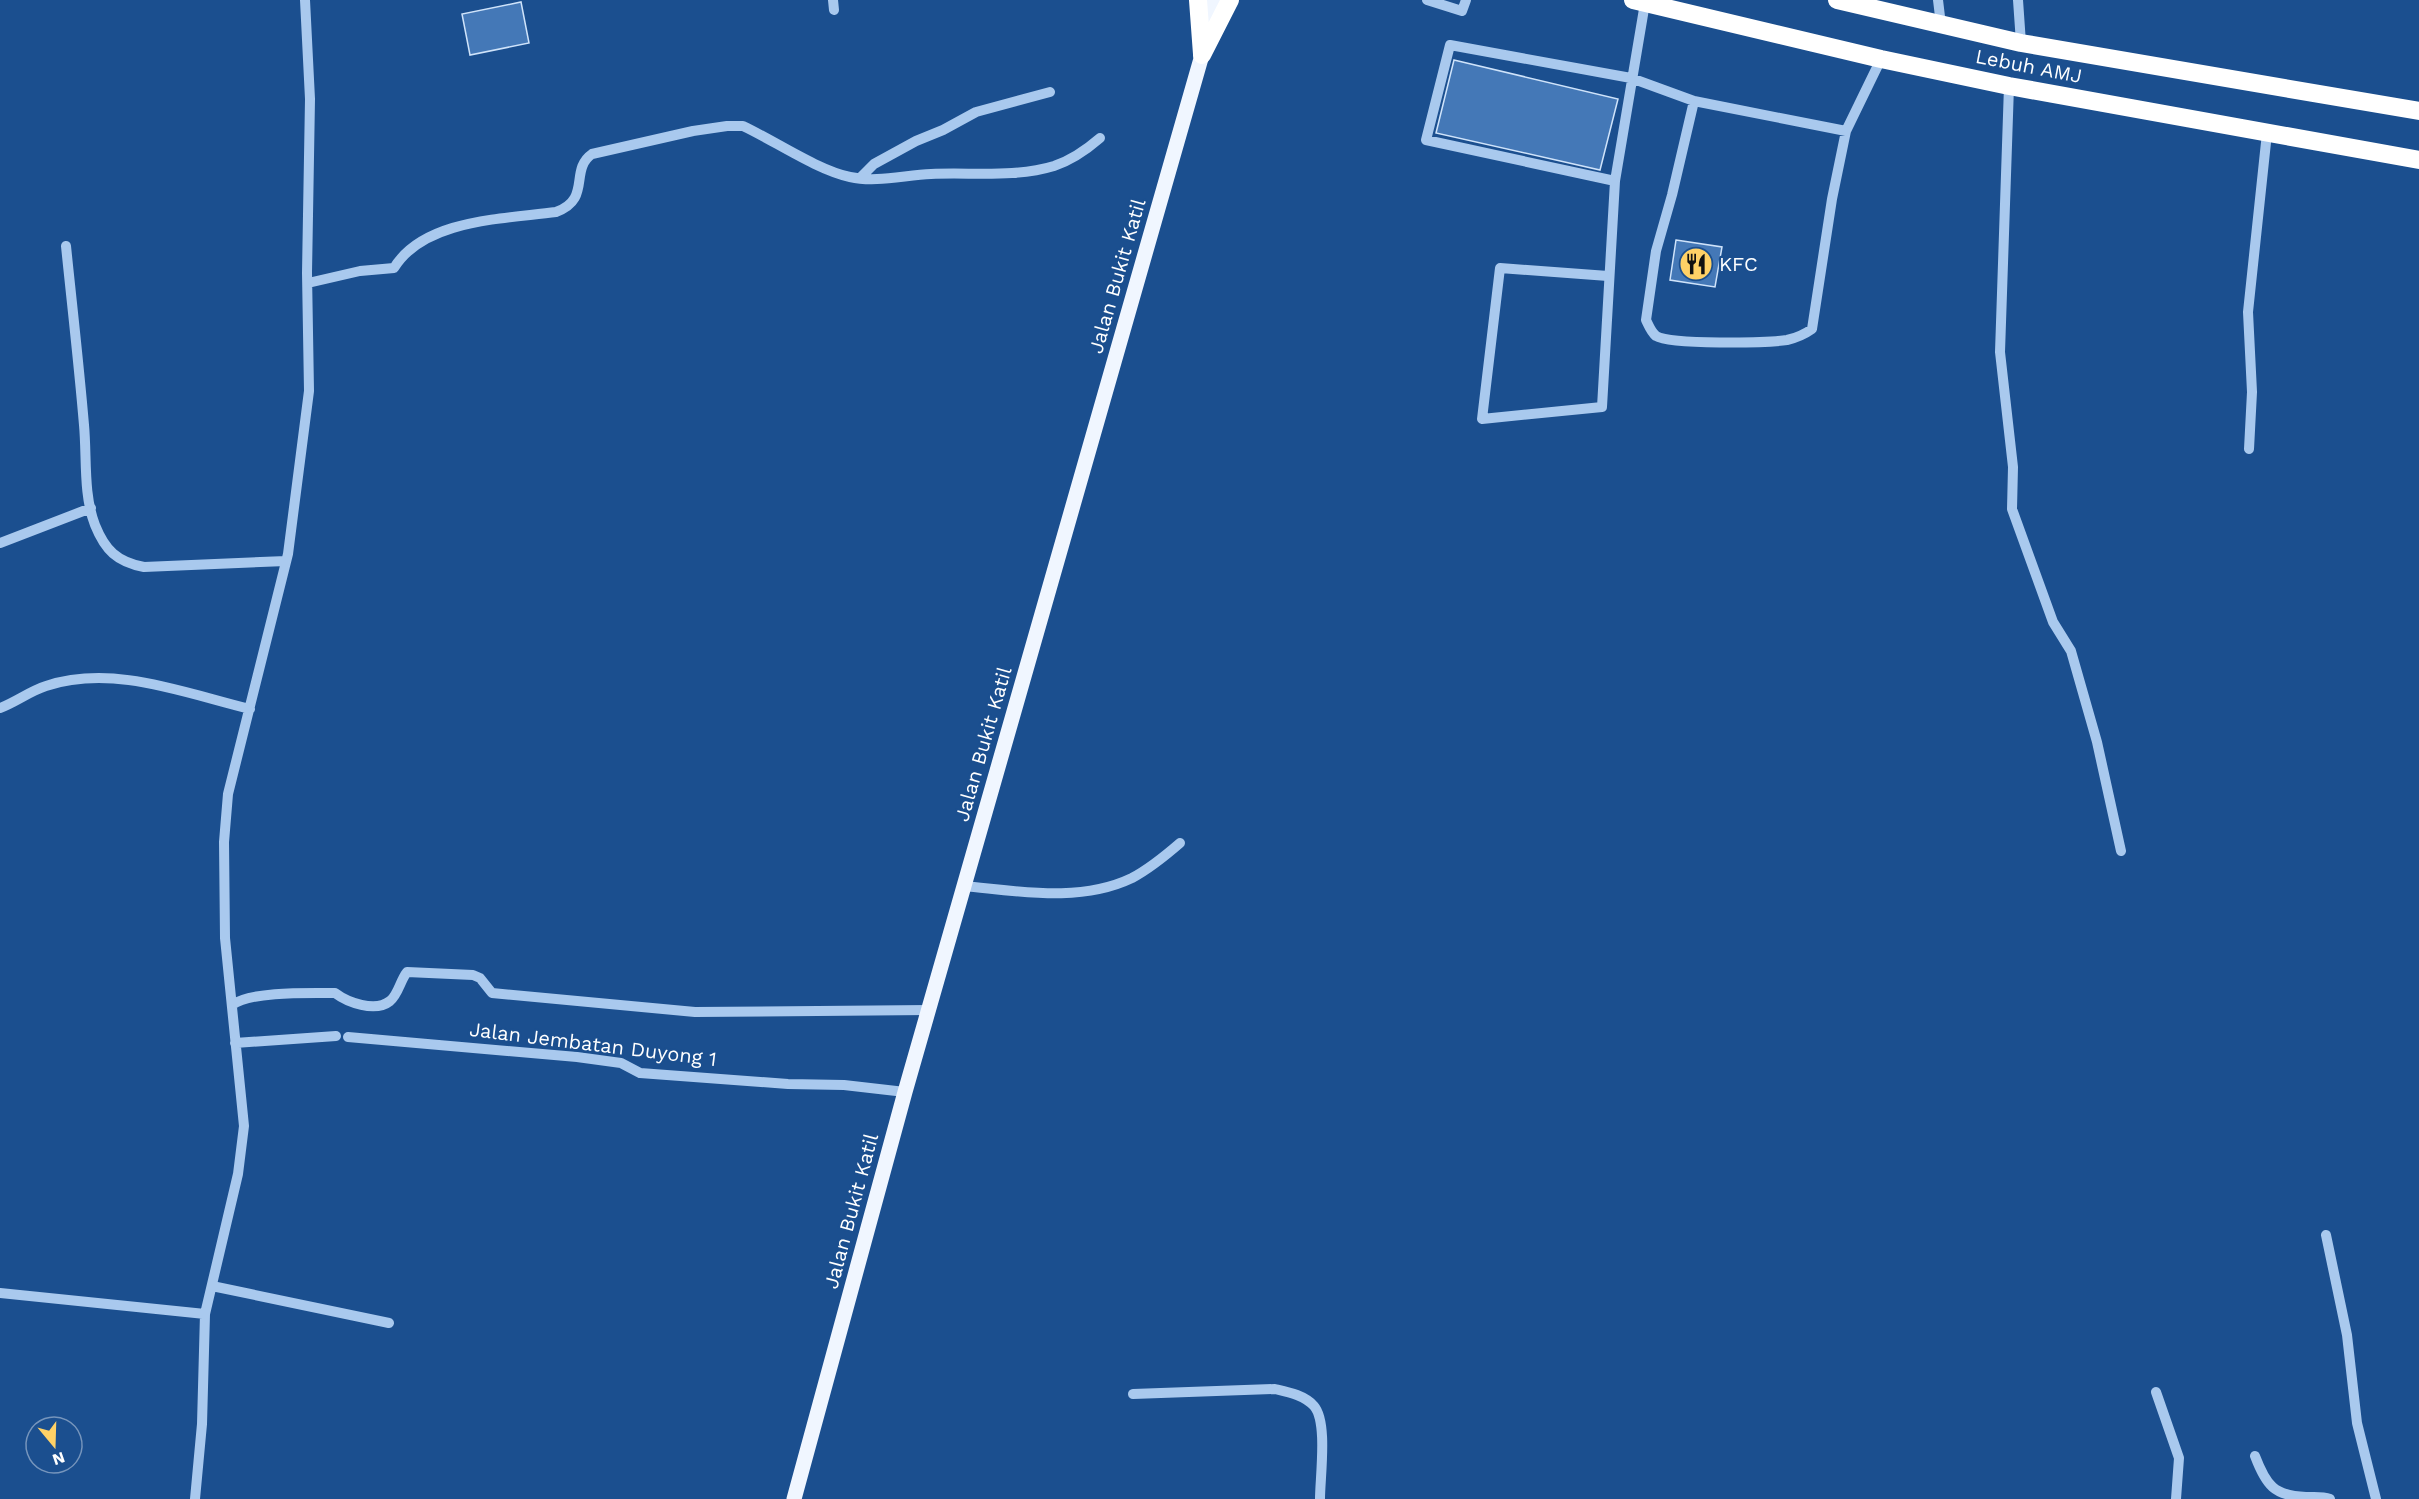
<svg xmlns="http://www.w3.org/2000/svg" width="2419" height="1499" font-family="'Work Sans',sans-serif">
	<style>
		.building { fill: #4478b7; stroke: #cfe3fa; stroke-width: 1.5 }
		.lines { fill: none; stroke-linecap: round; stroke-linejoin: round }
		.minor { stroke: #a9c9ee; stroke-width: 10 }
		.major { stroke: #f0f6ff; stroke-width: 15 }
		.highway { stroke: #fff; stroke-width: 18 }
		.labels { text-anchor: middle; stroke-width: 4.5; stroke-linejoin: round; paint-order: stroke }
		.street-label { font-size: 20px; fill: #fff; stroke: #1b4f8f }
		.poi-label { font-size: 20px; fill: #fff; stroke: #1b4f8f; text-anchor: start }
	</style>
	<rect width="100%" height="100%" fill="#1b4f8f"/>
	<path class="building" d="M 521,2 L 529,43 L 470,55 L 462,14 Z
		M 1454,60 L 1618,99 L 1600,170 L 1436,133 Z
		M 1676,240 L 1722,247 L 1715,287 L 1670,280 Z"/>
	<g class="lines">
		<path class="minor" d="M 833,0 L 834,10
			M 1427,0 L 1462,11 L 1466,0
			M 1938,0 L 1941,25
			M 2018,0 L 2021,43
			M 2009,86 L 2000,352 L 2013,467 L 2012,509 L 2053,622 L 2071,651 L 2097,742 L 2121,851
			M 1694,101 L 1672,195 L 1656,251 L 1646,320 C 1649,326 1651,332 1656,336 C 1671,345 1767,343 1787,340 C 1796,338 1805,334 1812,329 L 1832,199 L 1846,131
			M 860,178 L 874,164 L 916,141 L 943,130 L 976,112 L 1050,92
			M 1615,181 L 1426,140 L 1450,45 L 1631,78 L 1694,101 L 1846,131 L 1881,59
			M 66,246 C 72,305 79,365 84,425 C 87,457 83,494 95,525 C 105,550 117,562 144,567 L 286,561
			M 1608,276 L 1500,268 L 1482,419 L 1602,407 L 1615,181 L 1645,3
			M 308,283 L 360,271 L 394,268 C 424,219 504,219 556,212 C 592,199 569,170 592,154 L 693,131 L 727,126 L 743,126 C 775,141 817,170 850,177 C 876,183 905,175 931,174 C 971,172 1015,178 1054,166 C 1072,160 1085,151 1100,138
			M 2249,449 L 2252,392 L 2248,312 L 2267,133
			M 0,543 L 91,508
			M 0,708 C 16,702 30,691 46,686 C 113,664 184,693 250,709
			M 964,886 C 1018,891 1080,903 1132,878 C 1149,869 1165,856 1180,843
			M 232,1005 C 251,991 309,993 335,993 C 347,1002 375,1013 390,1001 C 398,995 400,981 407,972 L 473,975 L 480,978 L 492,993 L 695,1012 L 929,1010
			M 348,1037 L 577,1057 L 621,1063 L 640,1073 L 788,1084 L 844,1085 L 905,1092
			M 235,1043 L 336,1036
			M 2326,1235 L 2347,1335 L 2357,1423 L 2376,1499
			M 212,1286 L 389,1323
			M 0,1293 L 205,1314
			M 2156,1392 L 2179,1458 L 2176,1499
			M 1133,1394 L 1275,1389 C 1288,1392 1304,1395 1314,1406 C 1328,1422 1320,1477 1320,1499
			M 2255,1456 C 2266,1485 2274,1496 2306,1497 C 2315,1497 2322,1496 2330,1499
			M 195,1499 L 202,1424 L 205,1314 L 238,1174 L 244,1126 L 225,938 L 224,842 L 228,794 L 288,554 L 309,391 L 307,273 L 310,99 L 305,0"/>
		<path class="major" d="M 794,1499 L 905,1092 L 1202,55 L 1214,0"/>
		<path class="highway" d="M 1198,0 L 1202,54
			M 1633,0 L 1881,59 L 2009,86 L 2419,160
			M 1837,0 L 2021,43 L 2419,111
			M 1202,55 L 1230,0"/>
	</g>
	<defs>
		<symbol id="restaurant-disc" viewBox="-11 -11 22 22"><circle r="9.5" fill="#ffd166" stroke="#1b4f8f"/><path d="M-5-6h1v4h1v-4h1v4h1v-4h1v5L-1.5 .5V6h-2V.5L-5-1ZM5-6V6H3V1.5H1.5Q1.5-4 5-6Z" fill="#111"/></symbol>
	</defs>
	<g fill-rule="evenodd">
		<use href="#restaurant-disc" x="1677" y="245" width="38" height="38"/>
	</g>
	<g class="labels">
		<g class="street-label">
			<text transform="translate(2029 66) rotate(11)" y="7">Lebuh AMJ</text>
			<text transform="translate(1117 276) rotate(-74)" y="7">Jalan Bukit Katil</text>
			<text transform="translate(983 744) rotate(-74)" y="7">Jalan Bukit Katil</text>
			<text transform="translate(593 1044) rotate(7)" y="7">Jalan Jembatan Duyong 1</text>
			<text transform="translate(851 1211) rotate(-75)" y="7">Jalan Bukit Katil</text>
		</g>
		<g class="poi-label">
			<text x="1719" y="271">KFC</text>
		</g>
	</g>
	<g transform="translate(54 1445) rotate(161)"><circle r="28" fill="#1b4f8f" stroke="#7695bc" stroke-width="1.5"/>
	<path d="M0-4.5L10 22L0 15L-10 22Z" fill="#ffd166"/>
	<text y="-9" font-size="16" font-weight="bold" text-anchor="middle" fill="#ffffff">N</text>
	</g>
</svg>
